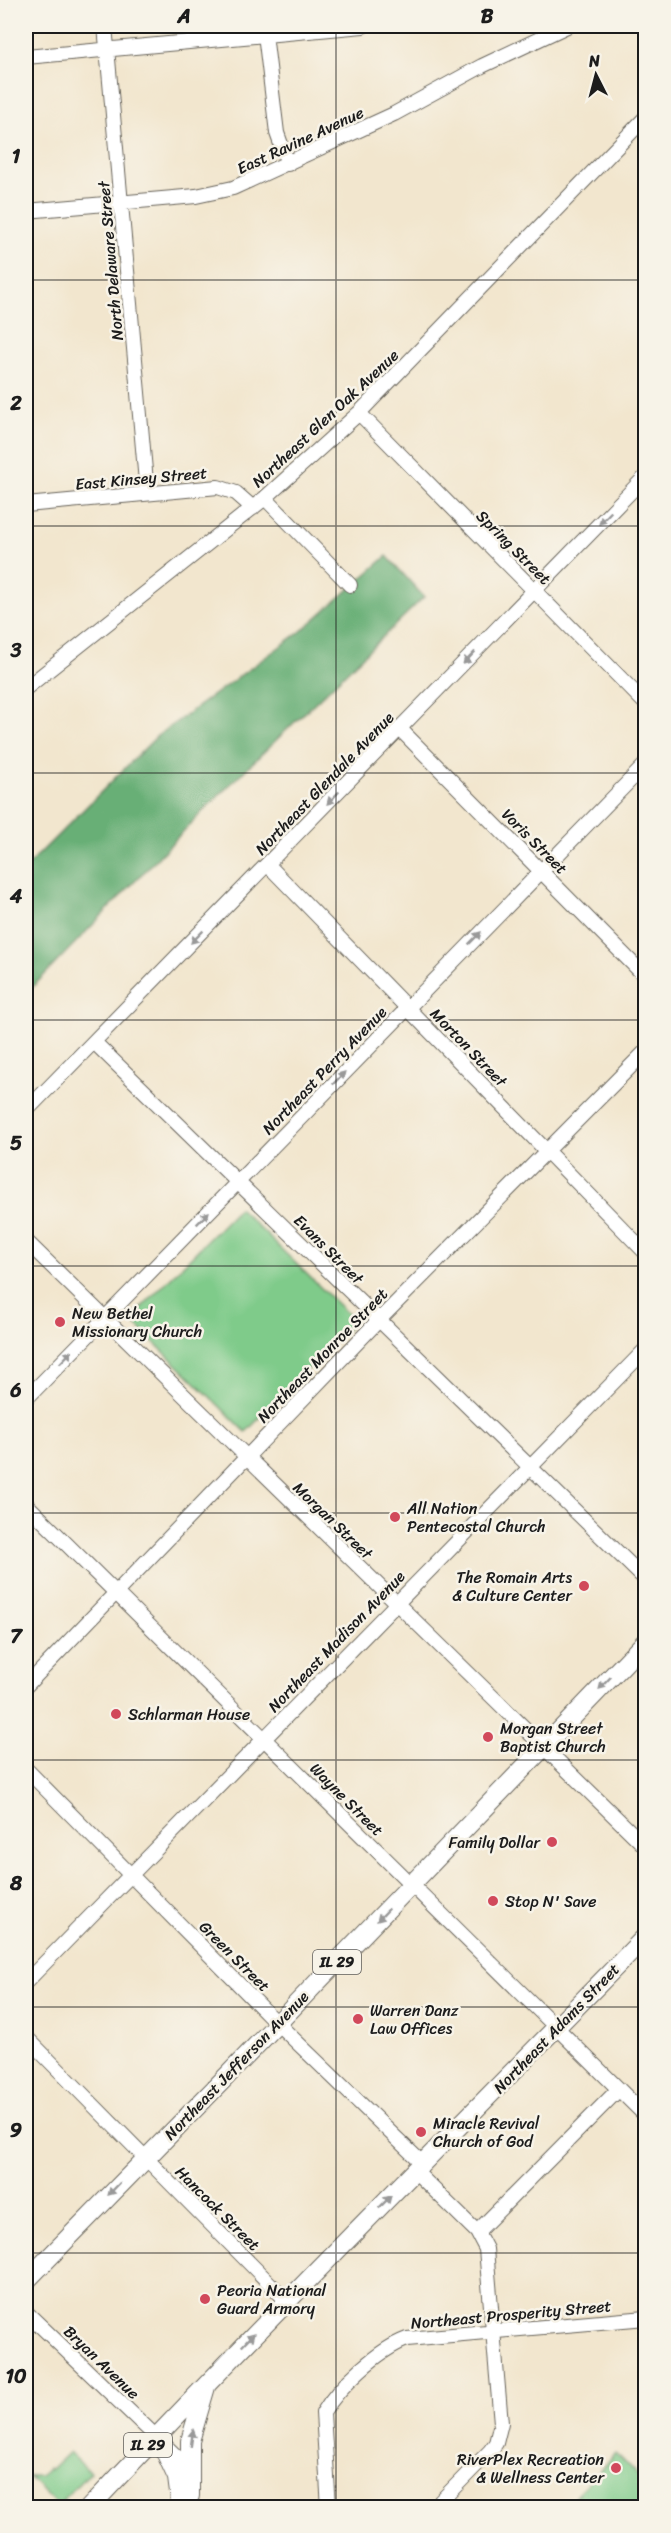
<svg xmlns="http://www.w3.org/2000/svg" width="671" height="2533" font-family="Sriracha,sans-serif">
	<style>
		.green { fill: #7fcb8a; stroke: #4e7453; stroke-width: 1.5 }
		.forest { fill: #67af76; stroke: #426649; stroke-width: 1.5 }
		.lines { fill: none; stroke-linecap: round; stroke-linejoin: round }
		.minor-casing { stroke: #67635a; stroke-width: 16 }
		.major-casing { stroke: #67635a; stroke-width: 20 }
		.minor { stroke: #fff; stroke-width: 14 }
		.major { stroke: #fff; stroke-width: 18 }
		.oneway { fill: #999 }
		.grid { fill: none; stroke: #1c1c1c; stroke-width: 1.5; stroke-opacity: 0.55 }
		.poi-dot { fill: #d1495b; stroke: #f7f3e8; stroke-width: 2 }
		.labels { text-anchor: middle; stroke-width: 5; stroke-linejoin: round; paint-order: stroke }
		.shield { fill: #f7f3e8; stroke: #5e5c59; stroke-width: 1.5 }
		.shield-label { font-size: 15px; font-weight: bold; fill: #1c1c1c }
		.street-label { font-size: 16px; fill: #1c1c1c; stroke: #f7f3e8 }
		.poi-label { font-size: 16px; fill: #1c1c1c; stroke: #f7f3e8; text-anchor: start }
		.neatline { fill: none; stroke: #1c1c1c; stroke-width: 2 }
		.grid-label { font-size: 20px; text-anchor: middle; font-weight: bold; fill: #1c1c1c }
	</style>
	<rect width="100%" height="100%" fill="#f7f3e8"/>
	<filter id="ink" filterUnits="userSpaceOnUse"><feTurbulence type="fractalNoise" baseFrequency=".0167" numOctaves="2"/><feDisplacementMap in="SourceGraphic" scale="12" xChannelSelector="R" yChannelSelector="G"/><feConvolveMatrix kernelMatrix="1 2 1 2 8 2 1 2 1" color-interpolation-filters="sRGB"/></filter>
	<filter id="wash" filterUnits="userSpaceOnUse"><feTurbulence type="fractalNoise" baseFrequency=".008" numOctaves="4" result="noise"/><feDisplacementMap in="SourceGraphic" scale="24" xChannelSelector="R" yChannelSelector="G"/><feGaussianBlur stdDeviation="1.35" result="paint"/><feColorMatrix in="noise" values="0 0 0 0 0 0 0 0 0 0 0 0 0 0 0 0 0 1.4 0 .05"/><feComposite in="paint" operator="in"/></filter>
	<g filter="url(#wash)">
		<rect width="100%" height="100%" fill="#f2e6ce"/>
		<path class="green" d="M 239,1208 L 355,1321 L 246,1432 L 130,1319 Z
			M 69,2452 L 90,2472 L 58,2505 L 28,2476 L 40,2476 L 48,2468 L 50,2470 Z
			M 616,2453 L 645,2483 L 645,2507 L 565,2507 Z"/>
		<path class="forest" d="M 387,556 L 424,597 L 205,809 L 26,994 L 26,867 L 157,736 L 300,632 Z"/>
	</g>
	<g filter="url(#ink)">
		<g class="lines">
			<defs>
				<path id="minor" d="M 105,26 L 147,493
					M 265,34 L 277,133 L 288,164
					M 26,57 L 363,26
					M 26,211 L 196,196 L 233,188 L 394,114 L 482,66 L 567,26
					M 359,413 L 646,704
					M 265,498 L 350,585
					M 26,505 L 218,487 L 236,493 L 253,508
					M 26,688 L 265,498 L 359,413 L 646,117
					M 400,729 L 646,977
					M 268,865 L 646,1253
					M 94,1042 L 646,1580
					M 26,1111 L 646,476
					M 26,1241 L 646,1847
					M 26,1399 L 646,764
					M 26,1504 L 646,2116
					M 26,1686 L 378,1321 L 646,1051
					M 26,1769 L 277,2023 L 423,2164
					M 26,1982 L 646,1349
					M 26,2037 L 286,2300
					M 416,2172 L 477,2232 L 486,2249 L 501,2423 L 496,2443 L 490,2451 L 434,2508
					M 477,2232 L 619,2089
					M 26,2312 L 175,2455 L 183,2470 L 191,2508
					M 162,2450 L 175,2478 L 179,2508
					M 329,2508 L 323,2413 C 339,2386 378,2350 407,2339 L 646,2318"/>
				<path id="major" d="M 26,2281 L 222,2081 L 646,1641
					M 190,2496 L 190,2441 L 206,2387
					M 89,2508 C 272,2314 460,2126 646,1936"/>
			</defs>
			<use href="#minor" class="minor-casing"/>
			<use href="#major" class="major-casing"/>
			<use href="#minor" class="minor"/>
			<use href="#major" class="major"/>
		</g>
		<defs><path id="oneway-solid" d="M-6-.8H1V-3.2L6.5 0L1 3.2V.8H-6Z" transform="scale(1.5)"/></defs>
		<g class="oneway">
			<use href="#oneway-solid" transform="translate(605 518) rotate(134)"/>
			<use href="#oneway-solid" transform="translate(469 658) rotate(134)"/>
			<use href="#oneway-solid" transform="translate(333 798) rotate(134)"/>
			<use href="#oneway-solid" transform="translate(197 937) rotate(135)"/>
			<use href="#oneway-solid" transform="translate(475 938) rotate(-45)"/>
			<use href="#oneway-solid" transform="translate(339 1078) rotate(-46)"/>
			<use href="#oneway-solid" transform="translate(203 1218) rotate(-45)"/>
			<use href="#oneway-solid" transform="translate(66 1357) rotate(-46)"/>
			<use href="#oneway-solid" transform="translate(605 1683) rotate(134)"/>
			<use href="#oneway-solid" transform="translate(383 1915) rotate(134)"/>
			<use href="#oneway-solid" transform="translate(114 2189) rotate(134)"/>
			<use href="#oneway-solid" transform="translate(385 2202) rotate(-45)"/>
			<use href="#oneway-solid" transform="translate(248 2340) rotate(-46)"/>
			<use href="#oneway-solid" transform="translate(192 2438) rotate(-82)"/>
		</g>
	</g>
	<path class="grid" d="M 336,26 L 336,2508M 26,280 L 646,280M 26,526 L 646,526M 26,773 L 646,773M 26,1020 L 646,1020M 26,1266 L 646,1266M 26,1513 L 646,1513M 26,1760 L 646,1760M 26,2007 L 646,2007M 26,2253 L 646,2253"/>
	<g class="poi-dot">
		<circle cx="60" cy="1322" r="6"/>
		<circle cx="395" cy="1517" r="6"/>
		<circle cx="584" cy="1586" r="6"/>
		<circle cx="116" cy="1714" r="6"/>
		<circle cx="488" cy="1737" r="6"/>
		<circle cx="552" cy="1842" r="6"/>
		<circle cx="493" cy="1901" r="6"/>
		<circle cx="358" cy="2019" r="6"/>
		<circle cx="421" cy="2132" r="6"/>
		<circle cx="205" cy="2299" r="6"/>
		<circle cx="616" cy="2468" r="6"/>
	</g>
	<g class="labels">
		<g class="shield">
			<rect x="313" y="1950" width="48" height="24" rx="4.5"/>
			<rect x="124" y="2433" width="48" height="24" rx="4.5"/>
		</g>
		<g class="shield-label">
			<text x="337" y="1967">IL 29</text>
			<text x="148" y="2450">IL 29</text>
		</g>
		<g class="street-label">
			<text transform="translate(300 140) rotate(-25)" y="6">East Ravine Avenue</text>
			<text transform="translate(110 261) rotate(-95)" y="6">North Delaware Street</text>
			<text transform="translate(325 418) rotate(-43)" y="6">Northeast Glen Oak Avenue</text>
			<text transform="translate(141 478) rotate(-5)" y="6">East Kinsey Street</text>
			<text transform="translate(514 547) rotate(45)" y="6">Spring Street</text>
			<text transform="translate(324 783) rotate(-46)" y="6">Northeast Glendale Avenue</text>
			<text transform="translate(535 841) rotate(45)" y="6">Voris Street</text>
			<text transform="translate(469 1047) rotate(46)" y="6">Morton Street</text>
			<text transform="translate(324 1070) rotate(-46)" y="6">Northeast Perry Avenue</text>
			<text transform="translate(329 1249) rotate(45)" y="6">Evans Street</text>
			<text transform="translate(322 1355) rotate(-46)" y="6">Northeast Monroe Street</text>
			<text transform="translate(333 1520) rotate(44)" y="6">Morgan Street</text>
			<text transform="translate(336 1641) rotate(-46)" y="6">Northeast Madison Avenue</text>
			<text transform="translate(347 1799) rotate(45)" y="6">Wayne Street</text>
			<text transform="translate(235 1956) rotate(45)" y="6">Green Street</text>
			<text transform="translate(556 2028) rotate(-46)" y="6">Northeast Adams Street</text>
			<text transform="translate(236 2065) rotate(-46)" y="6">Northeast Jefferson Avenue</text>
			<text transform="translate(218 2208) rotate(45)" y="6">Hancock Street</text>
			<text transform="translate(511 2314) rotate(-5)" y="6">Northeast Prosperity Street</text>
			<text transform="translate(102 2362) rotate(44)" y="6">Bryan Avenue</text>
		</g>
		<g class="poi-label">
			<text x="72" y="1319">New Bethel<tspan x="72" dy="18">Missionary Church</tspan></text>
			<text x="407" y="1514">All Nation<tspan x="407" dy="18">Pentecostal Church</tspan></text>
			<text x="572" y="1583" text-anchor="end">The Romain Arts<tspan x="572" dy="18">&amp; Culture Center</tspan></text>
			<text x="128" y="1720">Schlarman House</text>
			<text x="500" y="1734">Morgan Street<tspan x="500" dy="18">Baptist Church</tspan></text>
			<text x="540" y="1848" text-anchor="end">Family Dollar</text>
			<text x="505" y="1907">Stop N' Save</text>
			<text x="370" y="2016">Warren Danz<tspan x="370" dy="18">Law Offices</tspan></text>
			<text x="433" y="2129">Miracle Revival<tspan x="433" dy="18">Church of God</tspan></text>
			<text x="217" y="2296">Peoria National<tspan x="217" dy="18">Guard Armory</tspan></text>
			<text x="604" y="2465" text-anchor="end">RiverPlex Recreation<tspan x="604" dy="18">&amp; Wellness Center</tspan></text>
		</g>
	</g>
	<rect width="671" height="2533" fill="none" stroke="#f7f3e8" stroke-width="66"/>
	<g transform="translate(596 75) rotate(354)" stroke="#f7f3e8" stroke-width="4.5" paint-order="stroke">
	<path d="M0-4.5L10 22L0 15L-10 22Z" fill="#1c1c1c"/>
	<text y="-9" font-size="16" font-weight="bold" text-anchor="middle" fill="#1c1c1c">N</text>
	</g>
	<rect x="33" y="33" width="605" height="2467" class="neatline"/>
	<g class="grid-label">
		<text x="184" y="23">A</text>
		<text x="487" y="23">B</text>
		<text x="16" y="163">1</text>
		<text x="16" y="410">2</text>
		<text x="16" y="657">3</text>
		<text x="16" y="903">4</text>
		<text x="16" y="1150">5</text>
		<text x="16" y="1397">6</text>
		<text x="16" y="1643">7</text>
		<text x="16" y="1890">8</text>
		<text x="16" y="2137">9</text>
		<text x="16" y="2383">10</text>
	</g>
</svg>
